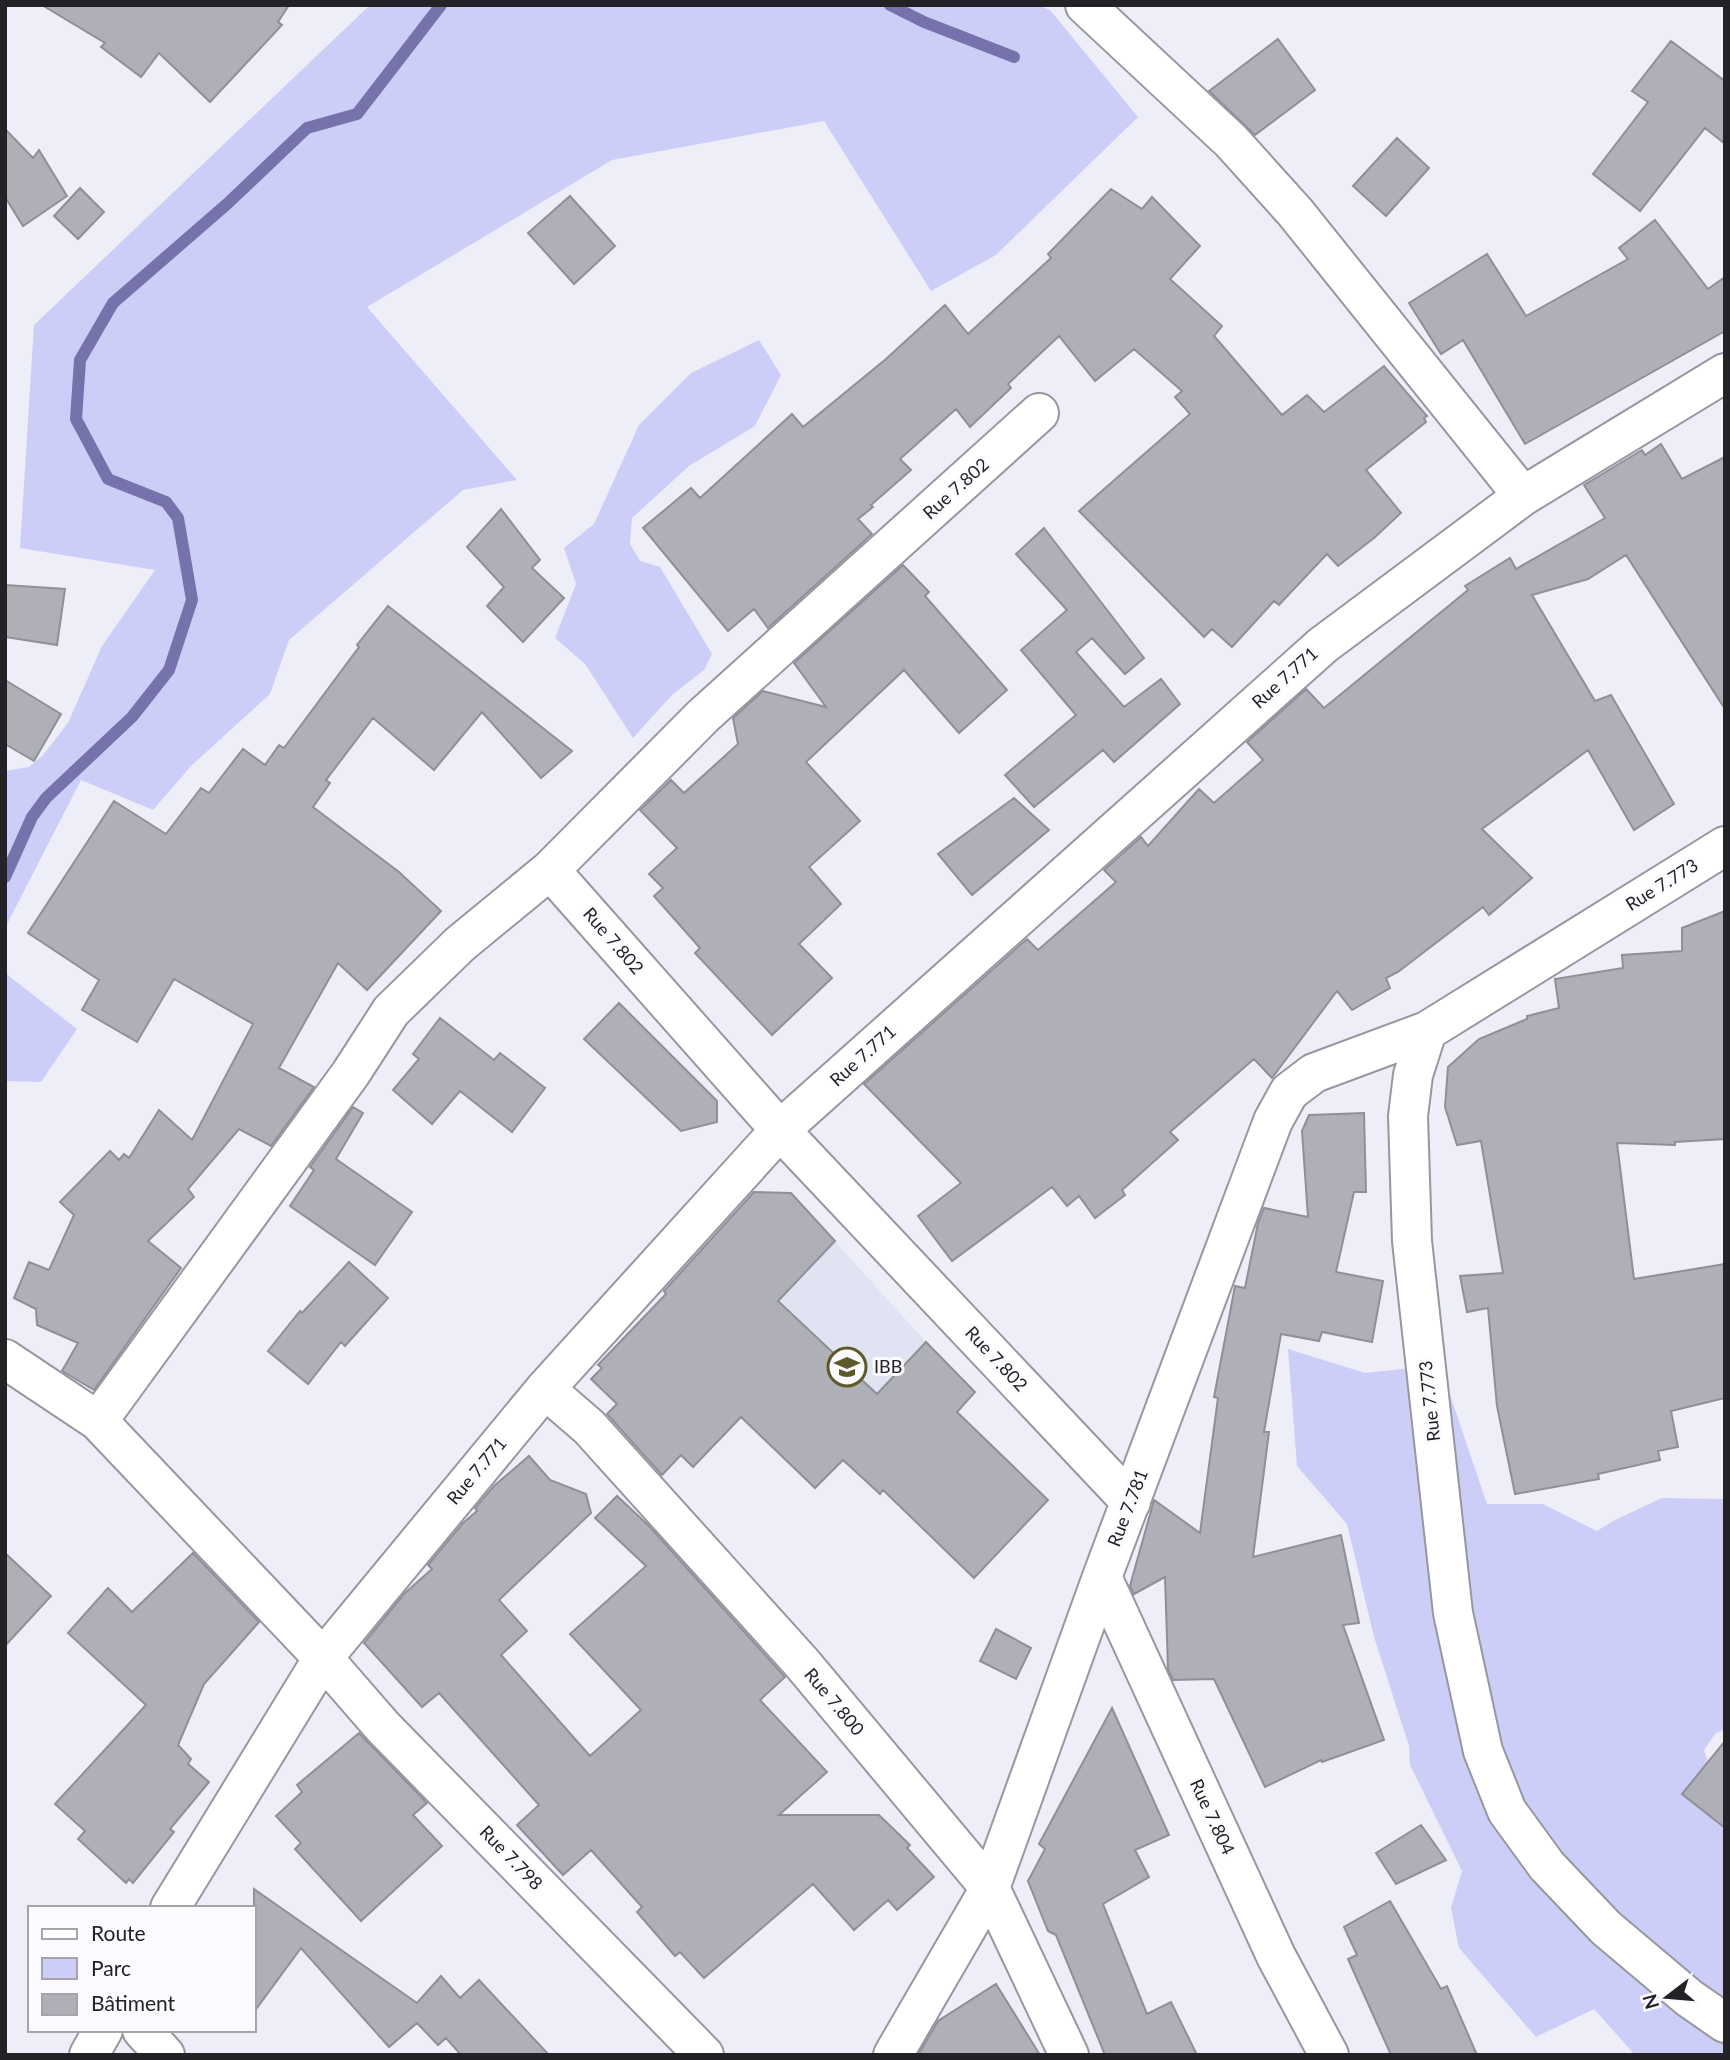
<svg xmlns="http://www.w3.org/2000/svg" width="1730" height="2060" font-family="Lato,sans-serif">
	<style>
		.built { fill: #e1e2f2 }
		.green { fill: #cdcef7 }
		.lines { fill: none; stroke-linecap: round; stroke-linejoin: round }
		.stream { stroke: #7572ac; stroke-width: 12 }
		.building { fill: #afafb7; stroke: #8f8f97; stroke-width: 2 }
		.minor-casing { stroke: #96979f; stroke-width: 42 }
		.minor { stroke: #fff; stroke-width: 38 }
		.labels { text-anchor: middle; stroke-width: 6; stroke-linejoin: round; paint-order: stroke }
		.street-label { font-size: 18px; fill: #232327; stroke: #fbfbff }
		.poi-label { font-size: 18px; fill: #232327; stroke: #fbfbff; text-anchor: start }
	</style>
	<rect width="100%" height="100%" fill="#edeef7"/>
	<path class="built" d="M 752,1191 L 791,1193 L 926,1342 L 975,1392 L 880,1494 L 661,1289 Z"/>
	<path class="green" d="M 370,5 L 1038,5 L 1050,10 L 1138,117 L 996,255 L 931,291 L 824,121 L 612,160 L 367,307 L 517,480 L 463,490 L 289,640 L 270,694 L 191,766 L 153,810 L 81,780 L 5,928 L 5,771 L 29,767 L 43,755 L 68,723 L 102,646 L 155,570 L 20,548 L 34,325 Z
		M 759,340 L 781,375 L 755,426 L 689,466 L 632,518 L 630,544 L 640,561 L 660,567 L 712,654 L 704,670 L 672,695 L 633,738 L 585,664 L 555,638 L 576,584 L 564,548 L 594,524 L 639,425 L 691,373 Z
		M 5,973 L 77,1029 L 41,1082 L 5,1081 Z
		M 1288,1349 L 1365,1373 L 1440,1365 L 1487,1504 L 1543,1504 L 1597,1531 L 1613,1521 L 1662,1498 L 1725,1499 L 1725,1729 L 1715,1734 L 1704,1750 L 1725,1808 L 1725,2055 L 1635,2055 L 1594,2009 L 1536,2037 L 1459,1948 L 1451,1908 L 1462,1871 L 1410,1765 L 1409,1746 L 1374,1637 L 1347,1524 L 1297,1466 Z"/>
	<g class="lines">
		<path class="stream" d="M 890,5 L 924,22 L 1014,57
			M 5,877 L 32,817 L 46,798 L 132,717 L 169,670 L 192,600 L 178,518 L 166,502 L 108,479 L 76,419 L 80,360 L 113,303 L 227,204 L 307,128 L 357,114 L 441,5"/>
	</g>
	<path class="building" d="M 42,5 L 289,5 L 278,22 L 282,25 L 210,102 L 159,53 L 141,77 L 101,47 L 105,43 Z
		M 1278,39 L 1315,90 L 1255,135 L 1209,91 Z
		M 1671,41 L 1725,81 L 1725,144 L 1705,128 L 1640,211 L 1593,174 L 1648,102 L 1632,91 Z
		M 5,129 L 33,158 L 39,150 L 67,196 L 23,226 L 5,197 Z
		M 1397,138 L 1429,168 L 1386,216 L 1353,186 Z
		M 80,188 L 104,212 L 78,239 L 54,216 Z
		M 1111,189 L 1142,209 L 1152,197 L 1200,246 L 1170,279 L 1222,326 L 1214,336 L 1282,415 L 1307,395 L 1324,412 L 1384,366 L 1427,416 L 1424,418 L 1426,422 L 1366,470 L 1401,513 L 1374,538 L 1338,566 L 1327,554 L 1279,605 L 1274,601 L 1232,647 L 1212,629 L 1204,637 L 1079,511 L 1190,414 L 1175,397 L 1182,391 L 1134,349 L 1095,381 L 1059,336 L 1008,384 L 1011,388 L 970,427 L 956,409 L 900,459 L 911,470 L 871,505 L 873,507 L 858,519 L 872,534 L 768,628 L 754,609 L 728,631 L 643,528 L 691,488 L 700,498 L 792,414 L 803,427 L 886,359 L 945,305 L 968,334 L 1051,258 L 1048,254 Z
		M 570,196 L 615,246 L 574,284 L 528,233 Z
		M 1655,220 L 1708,289 L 1725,277 L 1725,331 L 1525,444 L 1463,340 L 1441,354 L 1409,303 L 1487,254 L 1526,316 L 1628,259 L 1619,248 Z
		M 1661,444 L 1682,479 L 1725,457 L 1725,709 L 1626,555 L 1588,579 L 1532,595 L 1595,701 L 1611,695 L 1674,804 L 1634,830 L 1588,750 L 1482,829 L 1532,878 L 1489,915 L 1483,907 L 1398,972 L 1386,978 L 1390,988 L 1352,1010 L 1337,991 L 1272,1078 L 1254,1059 L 1170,1132 L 1178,1140 L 1122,1190 L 1125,1195 L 1095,1218 L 1079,1196 L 1067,1206 L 1052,1187 L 952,1261 L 918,1216 L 961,1183 L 864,1084 L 1027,939 L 1038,950 L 1116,882 L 1104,870 L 1141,837 L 1148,846 L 1199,789 L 1214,803 L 1263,760 L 1247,742 L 1306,689 L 1324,708 L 1468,590 L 1465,586 L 1510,558 L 1516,569 L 1605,518 L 1584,485 L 1642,450 L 1645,455 Z
		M 501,509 L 540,560 L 532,568 L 564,598 L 523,642 L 487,606 L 504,587 L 467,547 Z
		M 1044,528 L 1144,658 L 1125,674 L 1092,638 L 1076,652 L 1124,707 L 1161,679 L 1180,704 L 1114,762 L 1103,750 L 1034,807 L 1005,775 L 1076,715 L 1021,650 L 1067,610 L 1016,554 Z
		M 903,565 L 929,592 L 925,596 L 1007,690 L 959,733 L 904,670 L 806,762 L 860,821 L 809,867 L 841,904 L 799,944 L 832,978 L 772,1035 L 695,953 L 700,948 L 654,896 L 663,888 L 649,874 L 677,848 L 640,810 L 671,780 L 684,793 L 738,744 L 733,718 L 763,691 L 826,707 L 794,663 Z
		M 5,585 L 65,589 L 57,645 L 5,637 Z
		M 388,606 L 572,751 L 541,778 L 482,712 L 434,770 L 373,718 L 326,780 L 330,783 L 313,807 L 399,872 L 441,911 L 367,990 L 338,963 L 279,1068 L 314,1087 L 271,1146 L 239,1129 L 188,1189 L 194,1197 L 148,1241 L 181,1268 L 94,1390 L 62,1371 L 78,1343 L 37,1325 L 36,1309 L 14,1298 L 29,1262 L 49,1270 L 74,1215 L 60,1202 L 110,1151 L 119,1160 L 124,1154 L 129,1158 L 159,1110 L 192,1140 L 253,1024 L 174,979 L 137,1042 L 82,1010 L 99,980 L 28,933 L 114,801 L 166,834 L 201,788 L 209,793 L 243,749 L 265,765 L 279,745 L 284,748 L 359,647 L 357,645 Z
		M 5,680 L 61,714 L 34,761 L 5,744 Z
		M 1014,798 L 1049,830 L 972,895 L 938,854 Z
		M 1725,911 L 1725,1139 L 1675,1142 L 1675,1145 L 1617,1143 L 1634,1279 L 1725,1264 L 1725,1398 L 1671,1411 L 1678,1447 L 1658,1451 L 1660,1460 L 1598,1474 L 1599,1479 L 1515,1494 L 1497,1406 L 1488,1308 L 1467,1312 L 1460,1276 L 1503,1273 L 1481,1141 L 1457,1145 L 1445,1107 L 1448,1067 L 1479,1039 L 1527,1019 L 1527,1016 L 1559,1008 L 1555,979 L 1623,968 L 1622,955 L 1682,951 L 1682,928 Z
		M 619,1003 L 717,1101 L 717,1122 L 681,1131 L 584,1039 Z
		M 440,1018 L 494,1060 L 500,1053 L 545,1088 L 512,1132 L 460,1091 L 432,1124 L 393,1090 L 419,1059 L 413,1054 Z
		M 353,1107 L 363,1113 L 336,1159 L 412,1212 L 375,1265 L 290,1206 L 314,1170 L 310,1167 Z
		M 1364,1113 L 1366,1192 L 1354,1192 L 1336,1272 L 1383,1281 L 1372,1342 L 1322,1332 L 1319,1341 L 1281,1334 L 1264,1432 L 1269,1432 L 1253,1557 L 1341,1535 L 1359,1623 L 1343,1625 L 1384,1740 L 1322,1762 L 1321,1760 L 1265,1787 L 1214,1679 L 1173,1680 L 1168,1669 L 1165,1577 L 1134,1594 L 1130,1586 L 1154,1500 L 1200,1533 L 1218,1398 L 1214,1397 L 1235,1286 L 1245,1288 L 1258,1223 L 1264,1208 L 1308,1217 L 1302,1131 L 1309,1115 Z
		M 754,1192 L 791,1193 L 835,1241 L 778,1301 L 877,1394 L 926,1342 L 975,1392 L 957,1412 L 1048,1500 L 974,1578 L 883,1490 L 880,1494 L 843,1460 L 815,1488 L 741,1417 L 693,1467 L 681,1455 L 662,1475 L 607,1414 L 617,1404 L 591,1379 L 602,1368 L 598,1365 L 666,1294 L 664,1291 Z
		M 349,1262 L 388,1298 L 345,1346 L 341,1342 L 308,1384 L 268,1351 L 300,1311 L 302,1313 Z
		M 529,1456 L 550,1480 L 586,1494 L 591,1513 L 499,1600 L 527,1631 L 501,1655 L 590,1756 L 641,1710 L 570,1634 L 646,1566 L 595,1518 L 617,1496 L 649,1526 L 785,1677 L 760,1700 L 827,1772 L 779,1815 L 879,1815 L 910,1845 L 907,1848 L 934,1877 L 897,1910 L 888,1900 L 854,1930 L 813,1884 L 704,1978 L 680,1952 L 675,1956 L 637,1912 L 642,1907 L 591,1850 L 563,1875 L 517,1825 L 539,1805 L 439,1693 L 422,1707 L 364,1643 L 404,1594 L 432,1569 L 428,1565 L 463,1523 L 477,1511 L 475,1508 L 494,1486 Z
		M 5,1553 L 51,1596 L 5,1646 Z
		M 193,1553 L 259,1622 L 204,1684 L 178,1745 L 191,1759 L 188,1764 L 209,1782 L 170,1829 L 174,1832 L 133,1883 L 129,1879 L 126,1883 L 78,1839 L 85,1831 L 55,1804 L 146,1705 L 68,1633 L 108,1588 L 132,1612 Z
		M 996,1629 L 1031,1648 L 1016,1679 L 980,1661 Z
		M 1112,1708 L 1169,1835 L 1135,1850 L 1149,1877 L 1103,1904 L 1147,2014 L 1171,2002 L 1197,2055 L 1105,2055 L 1056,1935 L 1048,1931 L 1028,1881 L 1045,1849 L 1039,1844 Z
		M 359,1733 L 427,1803 L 413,1815 L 442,1846 L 361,1921 L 295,1849 L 301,1843 L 276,1816 L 302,1792 L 297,1785 Z
		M 1725,1741 L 1725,1828 L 1682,1794 Z
		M 1421,1825 L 1446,1860 L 1396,1884 L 1376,1853 Z
		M 254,1889 L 417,2003 L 441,1976 L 460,1998 L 479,1980 L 549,2055 L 461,2055 L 446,2038 L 438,2045 L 417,2023 L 389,2047 L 301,1948 L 254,2012 Z
		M 1390,1901 L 1441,1989 L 1447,1986 L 1477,2055 L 1391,2055 L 1348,1959 L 1357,1955 L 1344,1927 Z
		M 996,1984 L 1040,2055 L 918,2055 L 938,2021 Z"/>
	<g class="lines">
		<defs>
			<path id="minor" d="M 1085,5 L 1231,141 L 1295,212 L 1523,496
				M 1039,413 L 703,716 L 550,870 L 780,1130 L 1131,1502
				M 1725,846 L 1427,1031 L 1413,1075 L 1408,1116 L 1412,1241 L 1453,1613 L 1483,1751 L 1507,1811 L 1547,1866 L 1606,1928 L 1689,1998 L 1725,2023
				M 5,1359 L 98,1421 L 323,1658 L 383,1727 L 704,2055
				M 545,1389 L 589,1427 L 801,1662 L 990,1888 L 1069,2055
				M 98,1421 L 351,1073 L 391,1011 L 460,944 L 550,870
				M 1102,1577 L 1276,1956 L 1329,2055
				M 170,1908 L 323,1658 L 545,1389 L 780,1130 L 1323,645 L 1523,496 L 1725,373
				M 142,2030 L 165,2055
				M 89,2055 L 103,2030
				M 893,2055 L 990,1888 L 1102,1577 L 1273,1121 L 1289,1092 L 1314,1073 L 1427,1031"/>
		</defs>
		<use href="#minor" class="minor-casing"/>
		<use href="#minor" class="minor"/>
	</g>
	<defs>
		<symbol id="school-ring" viewBox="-11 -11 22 22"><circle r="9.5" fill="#fbfbff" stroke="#5e5a27" stroke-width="1.5"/><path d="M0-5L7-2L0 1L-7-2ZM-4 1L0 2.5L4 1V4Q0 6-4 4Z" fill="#5e5a27"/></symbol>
	</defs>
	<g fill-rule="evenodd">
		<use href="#school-ring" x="825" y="1345" width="44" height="44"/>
	</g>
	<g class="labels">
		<g class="street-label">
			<text transform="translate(956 489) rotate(-42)" y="6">Rue 7.802</text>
			<text transform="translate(1285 678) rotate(-42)" y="6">Rue 7.771</text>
			<text transform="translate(1662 885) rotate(-32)" y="6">Rue 7.773</text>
			<text transform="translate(613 941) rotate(49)" y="6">Rue 7.802</text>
			<text transform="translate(863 1056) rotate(-42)" y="6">Rue 7.771</text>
			<text transform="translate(996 1359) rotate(47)" y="6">Rue 7.802</text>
			<text transform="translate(1430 1401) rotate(-96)" y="6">Rue 7.773</text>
			<text transform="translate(477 1471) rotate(-50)" y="6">Rue 7.771</text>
			<text transform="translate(1128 1508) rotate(-69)" y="6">Rue 7.781</text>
			<text transform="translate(834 1702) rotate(50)" y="6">Rue 7.800</text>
			<text transform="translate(1212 1817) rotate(65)" y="6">Rue 7.804</text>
			<text transform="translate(511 1858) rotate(46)" y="6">Rue 7.798</text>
		</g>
		<g class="poi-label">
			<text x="874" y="1373">IBB</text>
		</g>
	</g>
	<rect width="1730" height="2060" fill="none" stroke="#232327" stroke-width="14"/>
	<rect x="28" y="1906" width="228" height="126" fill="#fbfbff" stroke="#a5a5a9" stroke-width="2"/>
	<rect x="42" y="1929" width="35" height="10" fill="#ffffff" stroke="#a5a5a9" stroke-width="2"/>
	<text x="91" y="1941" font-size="21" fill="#232327">Route</text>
	<rect x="42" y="1958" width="35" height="21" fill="#cdcef7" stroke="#a5a5a9" stroke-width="2"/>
	<text x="91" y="1976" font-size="21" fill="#232327">Parc</text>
	<rect x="42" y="1994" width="35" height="21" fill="#afafb7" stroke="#a5a5a9" stroke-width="2"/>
	<text x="91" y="2011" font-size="21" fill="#232327">Bâtiment</text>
	<g transform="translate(1667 1997) rotate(254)" stroke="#fbfbff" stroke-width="5" paint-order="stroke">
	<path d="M0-5L12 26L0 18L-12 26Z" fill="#232327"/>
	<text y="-10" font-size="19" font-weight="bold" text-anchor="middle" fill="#232327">N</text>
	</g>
</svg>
